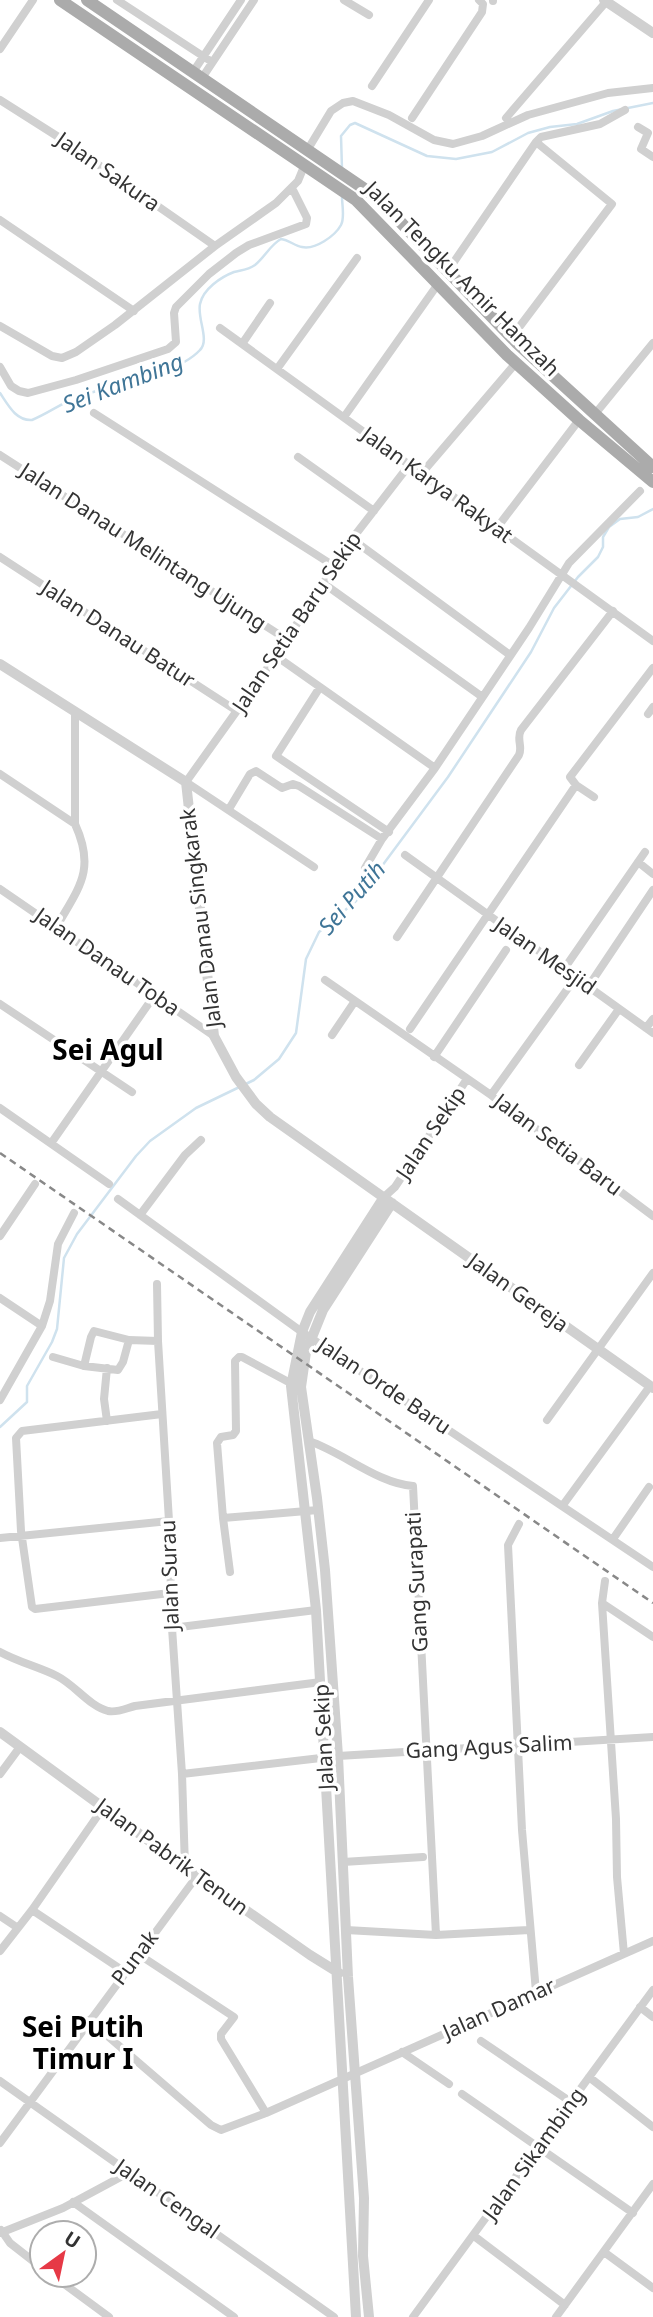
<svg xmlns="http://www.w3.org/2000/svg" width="653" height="2317" font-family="'Noto Sans',sans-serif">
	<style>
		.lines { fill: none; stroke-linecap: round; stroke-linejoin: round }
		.stream { stroke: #cfe2ee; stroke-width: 2.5 }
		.minor { stroke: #d0d0d0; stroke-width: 8 }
		.tertiary { stroke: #d0d0d0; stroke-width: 10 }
		.primary { stroke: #ababab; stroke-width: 12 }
		.rail { stroke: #888; stroke-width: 2.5; stroke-dasharray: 7 5; stroke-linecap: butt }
		.labels { text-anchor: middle; stroke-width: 7; stroke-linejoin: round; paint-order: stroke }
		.street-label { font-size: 21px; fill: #333; stroke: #fff }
		.water-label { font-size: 23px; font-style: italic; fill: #3f7597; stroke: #fff }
		.district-label { font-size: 28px; font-weight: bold; fill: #000; stroke: #fff }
	</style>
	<rect width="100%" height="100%" fill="#fff"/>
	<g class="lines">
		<path class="stream" d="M 342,169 L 341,136 L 350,125 L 355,123 L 427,156 L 456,159 L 492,152 L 528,133 L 550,127 L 577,124 L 613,111 L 653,103
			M 0,393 C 8,405 16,421 32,420 C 49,413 63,402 80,396 C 113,385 177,375 200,350 C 210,340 197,319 200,304 C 203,289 221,277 234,272 C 242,270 248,270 255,265 C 265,257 270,245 281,239 C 289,240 295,246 302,247 C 315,250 335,236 341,225 C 345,218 342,205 342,197
			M 0,1427 L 27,1402 L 27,1386 L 52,1342 L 57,1329 L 64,1258 L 77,1234 L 136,1156 L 150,1141 L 196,1108 L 254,1080 L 279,1059 L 296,1033 L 306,959 L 319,932 L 356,901 L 448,777 L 531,652 L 554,608 L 578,577 L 598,557 L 603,547 L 603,537 L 609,527 L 620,519 L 638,517 L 653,509"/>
		<path class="minor" d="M 117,0 L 212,62
			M 344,0 L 369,15
			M 493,1 L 493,0
			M 0,49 L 33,0
			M 193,72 L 241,0
			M 202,78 L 254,0
			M 372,86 L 429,0
			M 0,100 L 60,138 L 215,246
			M 412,118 L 482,12 L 483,4 L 479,0
			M 506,118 L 606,2
			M 638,127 L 648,133 L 641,149 L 653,157
			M 308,149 L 331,111 L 343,103 L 353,101 L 389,115 L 434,140 L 453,144 L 482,136 L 528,115 L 608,93 L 653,88
			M 0,220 L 134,311
			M 447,272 L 536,142
			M 0,326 L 52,356 L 62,358 L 76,352 L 115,325 L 215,246 L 276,203 L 298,181 L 305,164
			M 220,328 L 653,641
			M 511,338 L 612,204 L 536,142 L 541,137 L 600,124 L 625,110
			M 242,344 L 270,303
			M 0,367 L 11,386 L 19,391 L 28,393 L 76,380 L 168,349 L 176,342 L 174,313 L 176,307 L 209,274 L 236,253 L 249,245 L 306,224 L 307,218 L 292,188
			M 277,369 L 357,258
			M 94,413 L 334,566
			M 595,414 L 653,343
			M 344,417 L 438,284
			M 0,455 L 286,639
			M 298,457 L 374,511
			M 422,473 L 516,363
			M 496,529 L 579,420
			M 352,539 L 510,655
			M 0,557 L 237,711
			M 323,583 L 481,696
			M 276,656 L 435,768
			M 320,687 L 276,756 L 389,832
			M 75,712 L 75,824
			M 648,714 L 653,707
			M 0,774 L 75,824 C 96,870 79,887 57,926
			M 594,797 L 576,785 L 570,777 L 653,668
			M 229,809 L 250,774 L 256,771 L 282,788 L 293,784 L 299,786 L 382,839 L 435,768 L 529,628 L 569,563 L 640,491
			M 405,855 L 653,1033
			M 638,862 L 653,874
			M 314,867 L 186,782 L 276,656 L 352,539 L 410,464
			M 365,868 L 382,839
			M 0,889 L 214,1036
			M 397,937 L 519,755 C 523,746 516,739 521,730 L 613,611
			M 564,969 L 645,852
			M 325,980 L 491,1095 L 653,1216
			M 588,987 L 653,890
			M 0,1004 L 132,1092
			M 646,1028 L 653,1019
			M 410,1029 L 576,785
			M 332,1035 L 355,1001
			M 434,1057 L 506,950
			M 579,1065 L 619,1009
			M 491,1095 L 576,977
			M 0,1108 L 109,1184
			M 52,1142 L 154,996
			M 384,1197 L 395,1187 L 467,1079
			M 118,1199 L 302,1332 L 653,1567
			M 140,1215 L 185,1155 L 201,1140
			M 0,1236 L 35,1184
			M 157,1284 L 158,1341 L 169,1521 L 172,1628 L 182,1774 L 185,1867
			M 0,1298 L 42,1326
			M 53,1357 L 84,1366 L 118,1370 L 123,1362 L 129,1340
			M 84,1366 L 91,1337 L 94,1331 L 129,1340 L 158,1341
			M 107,1368 L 104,1399 L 107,1421
			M 0,1400 L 42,1326 L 50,1301 L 58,1244 L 74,1213
			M 162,1414 L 22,1431 L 16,1438 L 21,1531 L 32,1607 L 35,1609 L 170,1593
			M 547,1420 L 653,1273
			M 309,1441 C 344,1453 377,1483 413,1486 L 436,1935
			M 563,1505 L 650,1386
			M 223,1518 L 217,1443 L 221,1437 L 233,1435 L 236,1431 L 235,1361 L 239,1357 L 242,1357 L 296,1386
			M 519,1524 L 508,1545 L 522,1830 L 536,1992
			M 0,1538 L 169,1521
			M 613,1539 L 649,1487
			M 230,1572 L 223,1518 L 318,1510
			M 602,1603 L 605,1581
			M 172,1628 L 316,1610
			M 0,1652 C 18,1662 39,1667 57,1676 C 75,1685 89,1706 108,1711 C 117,1713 127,1708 135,1706 L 321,1682
			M 0,1774 L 20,1747
			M 182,1774 L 338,1756 L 653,1737
			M 343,1862 L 423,1857
			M 32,1910 L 125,1972
			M 0,1916 L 18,1928
			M 346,1930 L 436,1935 L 529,1930
			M 0,1951 L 32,1910 L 103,1808
			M 138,1954 L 234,2017 L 221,2034 L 221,2039 L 266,2113
			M 624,1954 L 617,1877 L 616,1819 L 602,1603 L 653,1637
			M 640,2007 L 653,2017
			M 89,2020 L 211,2125 L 221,2130 L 266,2113 L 653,1941
			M 481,2041 L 571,2102
			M 402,2052 L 449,2084
			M 589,2077 L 653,2127
			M 0,2081 L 334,2317
			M 462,2094 L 633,2213
			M 0,2143 L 197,1876
			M 73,2202 L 234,2317
			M 1,2230 L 10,2243 L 42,2268
			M 0,2233 L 63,2208 L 130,2172
			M 474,2236 L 565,2305
			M 604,2252 L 653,2288
			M 52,2275 L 109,2317
			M 413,2317 L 653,1990
			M 556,2317 L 653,2184"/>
		<path class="tertiary" d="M 604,0 L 653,33
			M 0,664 L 186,782 L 214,1036 L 236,1077 L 256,1104 L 270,1117 L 653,1388
			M 0,1732 L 197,1876 L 310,1955 L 339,1973
			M 356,2317 L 316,1610 L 291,1386 L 302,1332 L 310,1312 L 384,1197
			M 369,2317 L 363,2256 L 364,2198 L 348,1977 L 338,1756 L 325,1570 L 317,1498 L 301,1387 L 306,1352 L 323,1310 L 392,1203"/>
		<path class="primary" d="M 60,0 L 356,200 L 507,355 L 579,420 L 653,482
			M 87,0 L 369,192 L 383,204 L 517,343 L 653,467"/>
		<path class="rail" d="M 0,1153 L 653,1603"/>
	</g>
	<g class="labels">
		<g class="street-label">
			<text transform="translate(108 172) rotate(35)" y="7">Jalan Sakura</text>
			<text transform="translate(462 279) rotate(45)" y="7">Jalan Tengku Amir Hamzah</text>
			<text transform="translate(437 485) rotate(36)" y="7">Jalan Karya Rakyat</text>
			<text transform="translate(143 547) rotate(33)" y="7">Jalan Danau Melintang Ujung</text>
			<text transform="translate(297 622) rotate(-56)" y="7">Jalan Setia Baru Sekip</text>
			<text transform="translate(118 634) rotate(33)" y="7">Jalan Danau Batur</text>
			<text transform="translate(201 918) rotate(-97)" y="7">Jalan Danau Singkarak</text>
			<text transform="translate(545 956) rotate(35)" y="7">Jalan Mesjid</text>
			<text transform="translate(107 962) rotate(35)" y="7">Jalan Danau Toba</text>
			<text transform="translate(431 1133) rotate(-56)" y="7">Jalan Sekip</text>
			<text transform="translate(558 1145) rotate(37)" y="7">Jalan Setia Baru</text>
			<text transform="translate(518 1293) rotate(36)" y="7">Jalan Gereja</text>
			<text transform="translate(384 1386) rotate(34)" y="7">Jalan Orde Baru</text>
			<text transform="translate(170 1575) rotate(-92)" y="7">Jalan Surau</text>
			<text transform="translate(417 1582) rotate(-93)" y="7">Gang Surapati</text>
			<text transform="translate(324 1737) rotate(-93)" y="7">Jalan Sekip</text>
			<text transform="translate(489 1747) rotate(-3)" y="7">Gang Agus Salim</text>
			<text transform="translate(172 1857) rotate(36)" y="7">Jalan Pabrik Tenun</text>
			<text transform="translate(135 1958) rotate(-53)" y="7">Punak</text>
			<text transform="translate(499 2009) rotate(-24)" y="7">Jalan Damar</text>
			<text transform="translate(534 2154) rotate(-54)" y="7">Jalan Sikambing</text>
			<text transform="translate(167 2199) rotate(35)" y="7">Jalan Cengal</text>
		</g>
		<g class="water-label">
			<text transform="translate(123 383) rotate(-21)" y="8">Sei Kambing</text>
			<text transform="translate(352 898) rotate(-49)" y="8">Sei Putih</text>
		</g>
		<g class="district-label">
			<text x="108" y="1060">Sei Agul</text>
			<text x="83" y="2037">Sei Putih<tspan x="83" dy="32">Timur I</tspan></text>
		</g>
	</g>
	<g transform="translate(63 2254) rotate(33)"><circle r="33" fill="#ffffff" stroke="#adadad" stroke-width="2"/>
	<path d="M0-5L12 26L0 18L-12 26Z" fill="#e63946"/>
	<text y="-10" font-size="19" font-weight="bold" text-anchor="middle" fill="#333333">U</text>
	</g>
</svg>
